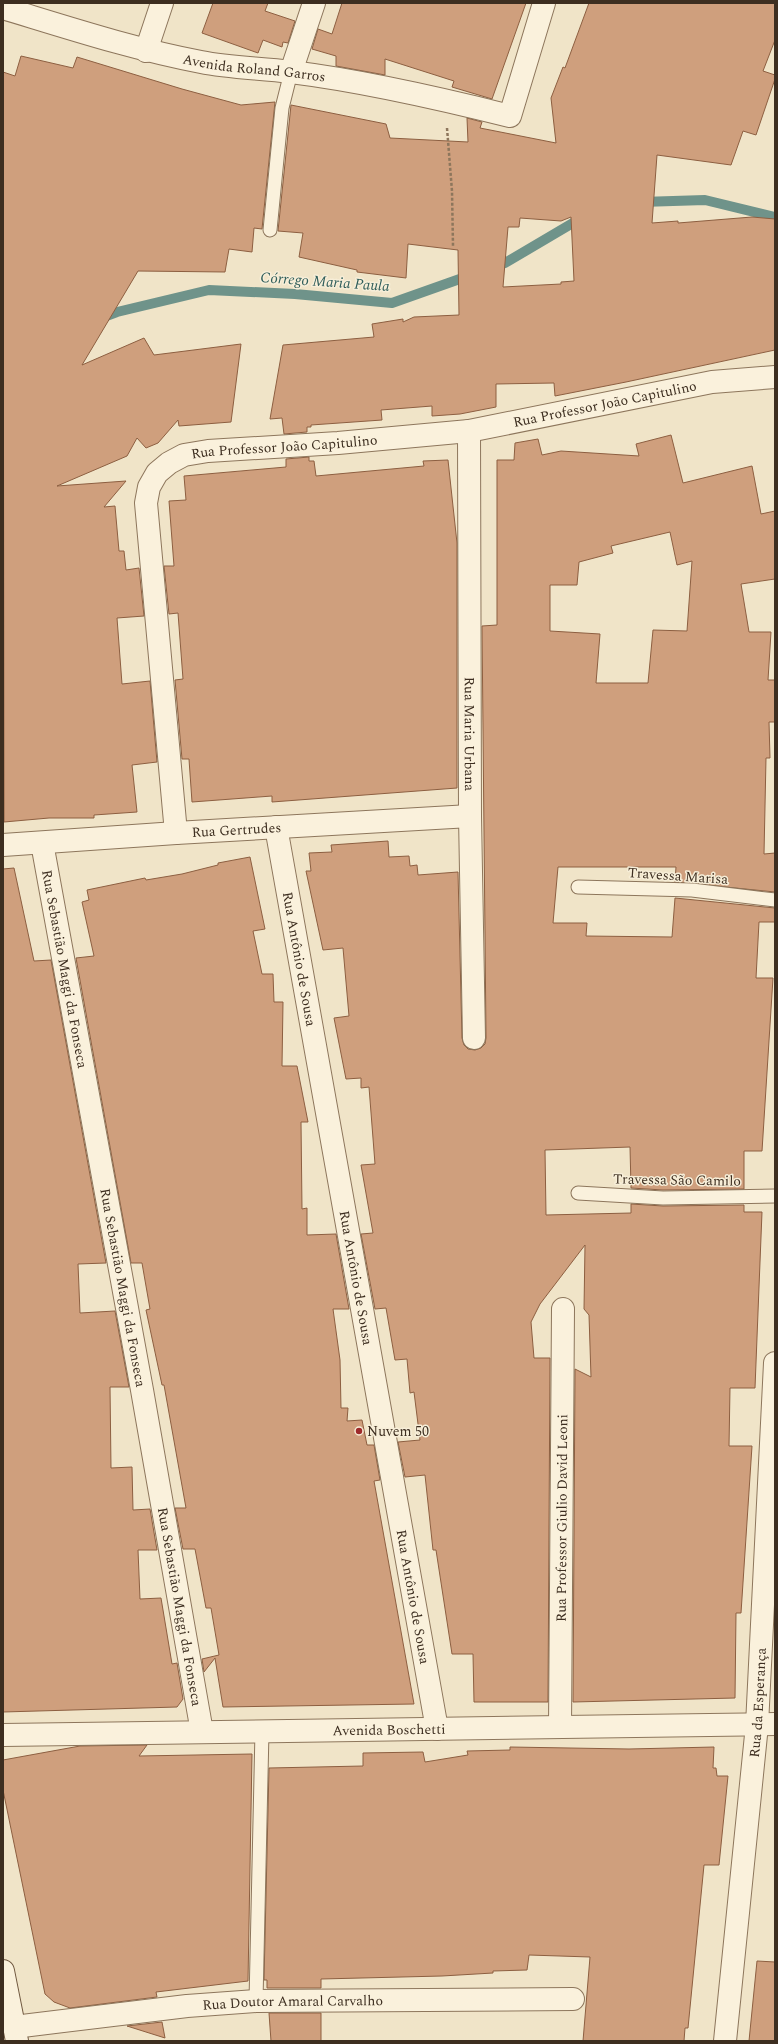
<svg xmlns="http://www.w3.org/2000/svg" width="778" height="2044" viewBox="0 0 778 2044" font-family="Spectral,serif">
<rect width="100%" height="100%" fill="#f0e4c8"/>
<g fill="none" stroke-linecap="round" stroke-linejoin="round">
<path stroke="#6f938a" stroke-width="10" d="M641 202 705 200 775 217
M492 267 505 263 583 217
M101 318 117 312 209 290 295 294 392 303 471 275"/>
</g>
<path fill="#cf9f7d" stroke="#8d5f41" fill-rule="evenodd" d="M213 3H268L265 11 295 21 288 43 283 42 282 47 263 40 258 53 202 33Z
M342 3H526L492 99 452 87 454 81 385 59V75L336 66V56L312 49 318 29 332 34Z
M589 3H775V40L763 71 775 75V79L756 135 743 131 731 165 657 155 652 223 678 221V223L752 217 775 219V350L626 382 555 396 554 383 496 384V407L460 414 432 416V406L381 410 382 420 311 425V427H307V432L284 434 282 418 270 419 283 345 374 337 372 324 403 319V322L414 317 459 315 458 250 408 244 406 278 357 272V270L299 257 303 233 278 231 291 105 386 124 390 138 468 142 467 118 482 122 480 128 556 143 551 98 563 67 565 68ZM571 217 574 281 561 282V284L503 287 508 227H519L520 218 561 221Z
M21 56 73 68 77 57 182 89 241 105 275 102 262 229 254 228 252 252 229 249 225 272 138 271 82 365 144 338 154 355 241 344 231 422 179 426 178 420 158 443 146 448 137 438 127 456 57 486 126 481 104 507 115 506 119 551H124L126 570 139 568 144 616 117 618 122 684 150 681 157 762 132 765 137 812 94 815V818H49L4 822 3 72 15 76Z
M671 435 683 483 752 466 761 514 775 511V579L741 584 749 632H771L768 680H775V722H769L770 758H766L764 854 775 853V892L675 882 676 867H558L553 923H587L586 936 672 937 675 898 775 908V922H759L756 978H773L762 1151H744V1189L663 1190 631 1188 630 1147 545 1150 546 1215 631 1213V1204L663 1206 744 1205V1212H762L755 1388H730L729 1446H752L741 1613H736L735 1698 573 1702 575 1369 591 1377 589 1315 584 1309 585 1245 540 1304 531 1322 534 1358H550L548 1702H474L473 1654H452L436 1550H433L425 1475 405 1477 398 1442 420 1440 414 1392 410 1393 407 1359 395 1360 386 1308 375 1309 361 1234 373 1233 361 1165 375 1164 369 1087 361 1088V1078L346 1079 334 1018 349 1016 343 948 323 950 306 871H311L309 853 332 852 331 845 388 841 389 857 409 856 410 866 417 865 418 875 458 872 462 1038 464 1045 468 1049 475 1050 481 1048 485 1044 486 1038 482 626 497 625V460H514L515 443 538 439 542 455 561 451 639 456 636 444ZM670 532 677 565 692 561 687 631 653 630 648 683H596L600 634 550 631V585H577L579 562 613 553 611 546Z
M309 457V461H314L316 476 424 466 423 461 448 460 457 543V788L272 802V796L192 802 189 759H182L175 680 183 679 178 613 169 614 164 566H174L169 501 186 500 184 476 286 467V459Z
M250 857 265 929 253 931 262 974H273L274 1002H283L282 1066H297L308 1122H301L302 1209 307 1208V1235L336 1234 349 1309H333L340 1360 341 1408H348L347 1421 362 1420 367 1445H374L380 1480 374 1481 414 1704 223 1707 215 1658 204 1672 202 1659 219 1655 211 1608H206L195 1549H183L175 1508H186L164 1385H162L146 1310 150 1309 142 1263H131L76 958 94 956 82 902 89 900 87 890 145 878 146 880 182 874 218 865V863Z
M14 868 34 961 51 960 106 1263 78 1264 80 1313 115 1311 129 1387H110L111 1468 132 1467 133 1510 150 1509 157 1550H138L140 1599 161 1598 172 1664 177 1663 183 1699 177 1707 3 1712V869Z
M147 1745 139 1756 252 1754 248 1981 156 1992 157 1997 70 2008 54 2002 45 1994 3 1790V1760L80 1746Z
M510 1747 629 1749 714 1747 713 1768H716L717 1776H728L719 1865H704L688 2028H685L684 2041H583L590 1957 529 1955 527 1970 493 1971V1973L442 1976 321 1979V1988H267V1980H264L269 1768 363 1766V1753L423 1752 425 1762 468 1755 467 1751 510 1750Z
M757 1961 775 1962V2041H749Z
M269 2013H321V2041H271Z
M162 2022 165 2038 127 2026Z"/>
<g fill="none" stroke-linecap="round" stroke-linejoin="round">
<defs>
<path id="service" d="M270 230 282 108 291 72
M578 887 692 890 775 900
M578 1193 663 1198 775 1196
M256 2001 262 1731"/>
<g id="minor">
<path id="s1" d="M3 8C69 28 133 49 201 62 230 68 261 68 291 72 364 81 438 98 510 116L544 3"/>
<path d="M146 51 162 3"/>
<path d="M291 72 314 3"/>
<path id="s2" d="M469 431 470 816 474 1038"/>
<path id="s3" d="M276 827 437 1729"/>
<path id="s4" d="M176 833 146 503 149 487 157 473 169 463 184 455 208 451 338 443 469 431 712 382 775 377"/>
<path id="s5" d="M42 843 142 1390 202 1732"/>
<path id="s6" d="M3 845 176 833 470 816"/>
<path id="s7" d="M560 1727 563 1309"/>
<path id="s8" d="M14 2027 187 2006 256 2001 573 1999"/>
</g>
<g id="tertiary">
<path id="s9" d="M3 1735 775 1724"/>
<path id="s10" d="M725 2041 757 1725 775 1363"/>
</g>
<path id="secondary" d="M3 1971 17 2041"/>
</defs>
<use href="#service" stroke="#8d765c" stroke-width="15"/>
<use href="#minor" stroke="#8d765c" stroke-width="24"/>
<use href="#tertiary" stroke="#8d765c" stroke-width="24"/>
<use href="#secondary" stroke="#6f573f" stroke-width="24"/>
<path stroke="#8d765c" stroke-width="2.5" stroke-dasharray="3 2" stroke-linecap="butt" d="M447 128 452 191 453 246"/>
<use href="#service" stroke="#faf1dc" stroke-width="13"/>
<use href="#minor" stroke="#faf1dc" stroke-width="22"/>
<use href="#tertiary" stroke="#faf1dc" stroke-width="22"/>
<use href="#secondary" stroke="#faf1dc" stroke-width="22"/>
</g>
<circle fill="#9e2a2b" stroke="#f7eed8" stroke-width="1.5" cx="359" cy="1431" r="4"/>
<g text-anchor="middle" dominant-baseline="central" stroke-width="3" stroke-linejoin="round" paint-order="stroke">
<g font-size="14" fill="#3d2e20" stroke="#f7eed8">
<text stroke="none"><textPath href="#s1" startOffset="259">Avenida Roland Garros</textPath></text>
<text stroke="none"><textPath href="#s4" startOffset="821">Rua Professor João Capitulino</textPath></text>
<text stroke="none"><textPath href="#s4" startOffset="497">Rua Professor João Capitulino</textPath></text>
<text stroke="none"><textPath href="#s2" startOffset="303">Rua Maria Urbana</textPath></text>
<text stroke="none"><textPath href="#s6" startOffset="234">Rua Gertrudes</textPath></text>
<text transform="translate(678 876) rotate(4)">Travessa Marisa</text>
<text stroke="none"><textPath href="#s3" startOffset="134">Rua Antônio de Sousa</textPath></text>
<text stroke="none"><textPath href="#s5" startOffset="128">Rua Sebastião Maggi da Fonseca</textPath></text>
<text transform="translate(677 1180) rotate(1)">Travessa São Camilo</text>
<text stroke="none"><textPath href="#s3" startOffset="458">Rua Antônio de Sousa</textPath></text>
<text stroke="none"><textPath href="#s5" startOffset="452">Rua Sebastião Maggi da Fonseca</textPath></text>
<text stroke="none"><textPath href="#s7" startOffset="209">Rua Professor Giulio David Leoni</textPath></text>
<text stroke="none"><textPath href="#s3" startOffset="782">Rua Antônio de Sousa</textPath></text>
<text stroke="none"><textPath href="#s5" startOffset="776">Rua Sebastião Maggi da Fonseca</textPath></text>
<text stroke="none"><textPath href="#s10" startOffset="340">Rua da Esperança</textPath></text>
<text stroke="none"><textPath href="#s9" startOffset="386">Avenida Boschetti</textPath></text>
<text stroke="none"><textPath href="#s8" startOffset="280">Rua Doutor Amaral Carvalho</textPath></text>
</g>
<g font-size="14" fill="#3d2e20" stroke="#f7eed8" text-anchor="start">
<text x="367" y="1431">Nuvem 50</text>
</g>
<g font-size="15" font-style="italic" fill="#2f5d5a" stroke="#f7eed8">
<text transform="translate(325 282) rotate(4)">Córrego Maria Paula</text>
</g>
</g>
<rect width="778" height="2044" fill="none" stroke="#3d2e20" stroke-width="8"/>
</svg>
